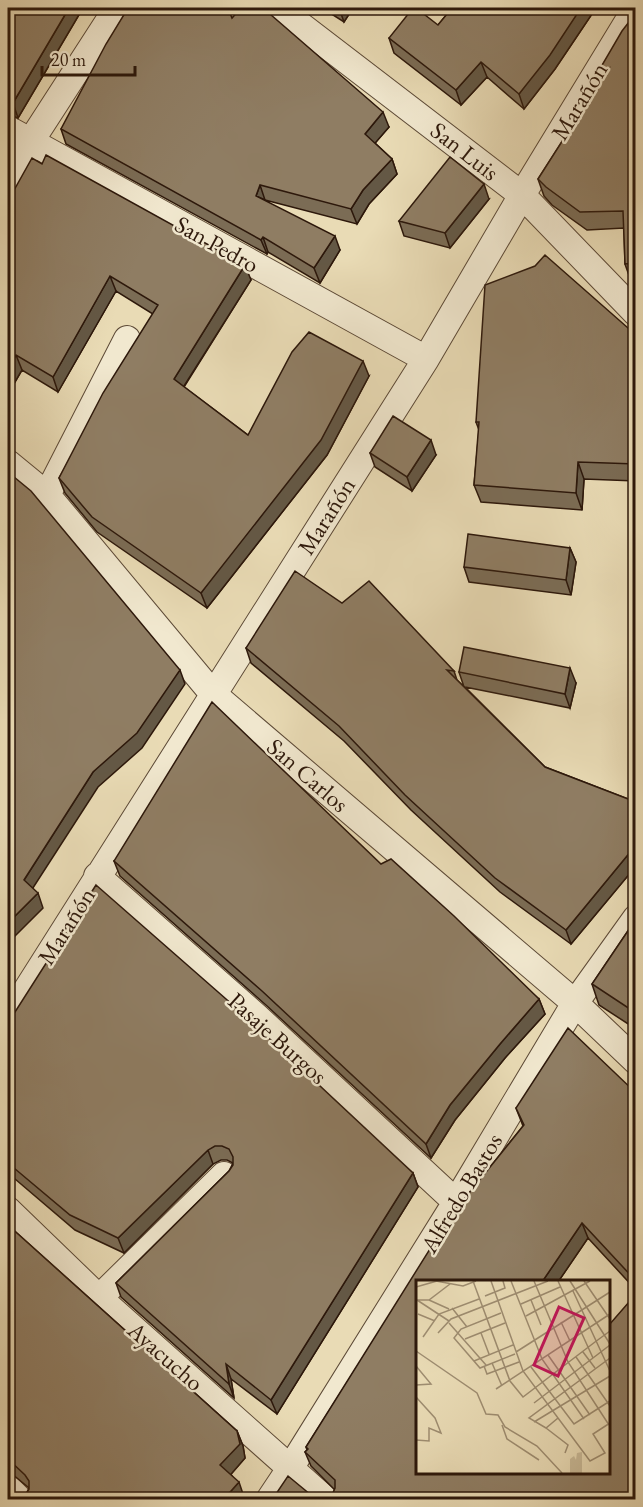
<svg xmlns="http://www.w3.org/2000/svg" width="643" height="1507" viewBox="0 0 643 1507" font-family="'EB Garamond',serif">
<rect width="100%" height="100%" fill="#e9dbb5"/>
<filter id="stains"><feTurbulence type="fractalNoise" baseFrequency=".00333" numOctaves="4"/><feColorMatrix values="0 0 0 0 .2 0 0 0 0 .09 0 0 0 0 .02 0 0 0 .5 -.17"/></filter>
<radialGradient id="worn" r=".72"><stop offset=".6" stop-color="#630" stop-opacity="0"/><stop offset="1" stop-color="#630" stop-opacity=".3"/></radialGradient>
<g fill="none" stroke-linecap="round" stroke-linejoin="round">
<defs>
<path id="street" d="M278 8 522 195 636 313
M8 129 426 359
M8 190 31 141 117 8
M8 463 47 495 213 694 575 1003 636 1061
M47 495 127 339
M97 876 257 1017 456 1202
M8 1019 426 359 522 195 636 8
M8 1210 99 1298 326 1500
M99 1298 224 1175
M8 1488 20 1500
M269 1500 291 1467 456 1202 575 1003 636 918"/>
</defs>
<use href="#street" stroke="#5c4936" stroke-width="28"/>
<use href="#street" stroke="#f1e8cf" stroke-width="26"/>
</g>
<path fill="#7b6c55" stroke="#2d180b" stroke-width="1.5" d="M8 8H83L18 118 8 114Z
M322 8H353L344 22Z
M452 8H596L555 69 524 109 487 77 461 105 394 53 389 38 438 25Z
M636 13V281H631L625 264 624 228 587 230 552 205 544 196 538 179 601 81 598 72Z
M232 18 389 127 375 143 392 159 397 174 369 204 357 224 265 200 340 250 320 283 268 252 267 254 66 144 61 129Z
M489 199 450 248 404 236 399 221Z
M8 201 251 280 184 387 248 435 369 376 327 455 207 608 97 532 65 493 59 478 153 314 116 291 58 392 22 370 8 394Z
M636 335V481L584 479 582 510 481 502 474 485 479 430 476 422Z
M370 453 436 455 412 491 375 467Z
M570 548 576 562 571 595 469 582 464 567Z
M342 603 454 671 457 680 464 687 459 672 576 683 570 708 465 687 545 767 636 802V866L571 944 500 892 411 810 344 741 251 663 246 648Z
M114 861 381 864 539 999 545 1014 505 1058 455 1120 431 1158 267 1006 120 876Z
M636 919V1029L599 1005 592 984Z
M8 1020 413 1173 418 1187 277 1414 231 1379 234 1398 121 1297 116 1283 229 1171 233 1163 227 1160H221L213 1164 124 1253 75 1230 8 1173Z
M636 1093V1290L588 1238 558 1282H418L636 1500 332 1495 335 1490 311 1466 305 1452 307 1450 306 1447 461 1203 523 1126 516 1108Z
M8 1225 237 1431 243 1446 245 1458 231 1474 244 1497 242 1500H19L25 1496 29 1488 12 1474H8Z"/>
<path fill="#645845" stroke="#2d180b" stroke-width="1.5" d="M69 8H83L18 118 13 103Z
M339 8H353L344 22Z
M581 8H596L555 69 524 109 519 94Z
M481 62 487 77 461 105 456 90Z
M383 112 389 127 370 149 365 134Z
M392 159 397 174 369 204 357 224 351 209 363 190Z
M484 184 489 199 450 248 445 233Z
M260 185 265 200 256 196Z
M335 236 340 250 320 283 314 268Z
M263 237 268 252 267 254 261 240Z
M245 265 251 280 179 394 174 379Z
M110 276 116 291 58 392 53 377Z
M16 355 22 370 8 394V369Z
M363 361 369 376 327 455 207 608 201 593Z
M431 440 436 455 412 491 407 477Z
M578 462 584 479 582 510 576 493Z
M570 548 576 562 571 595 566 580Z
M570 668 576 683 570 708 565 694Z
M180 670 185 684 142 748 98 787 29 894 24 880 93 772Z
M636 845V866L571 944 566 930Z
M38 893 43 908 8 943V923Z
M539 999 545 1014 505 1058 455 1120 431 1158 426 1144 450 1105 500 1044Z
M208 1150 213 1164 124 1253 118 1238Z
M413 1173 418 1187 277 1414 271 1400Z
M582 1223 588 1238 558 1282H542Z
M226 1364 231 1379 234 1398 229 1384Z
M237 1431 243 1446 245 1458 226 1480 220 1465Z
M239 1482 244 1497 242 1500H223Z"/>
<path fill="#8f7d63" stroke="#2d180b" stroke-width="1.5" d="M8 8H69L13 103 8 101Z
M128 8H228L232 18 241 8H263L383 112 365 134 392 159 363 190 351 209 260 185 256 196 335 236 314 268 263 237 261 240 61 129 106 44Z
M413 8H416L438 25 452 8H581L550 55 519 94 481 62 456 90 389 38Z
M636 13V263L625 264 623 211 580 212 546 187 538 179 609 68 598 72 622 31Z
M46 155 245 265 174 379 248 435 292 352 309 332 363 361 321 440 201 593 92 517 59 478 103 393 158 305 110 276 53 377 16 355 8 369V201L32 158 42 164Z
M450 157 484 184 445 233 399 221Z
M545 255 636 335V464L578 462 576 493 474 485 479 422H476L485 285 535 266Z
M393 416 431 440 407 477 370 453Z
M8 472 31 491 180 670 137 733 93 772 24 880 38 893 8 923Z
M468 534 570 548 566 580 464 567Z
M635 534 636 574H635Z
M295 571 342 603 369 581 454 671 447 670 545 767 636 802V845L566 930 495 878 405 795 339 726 246 648Z
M464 647 570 668 565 694 459 672Z
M212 702 381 864 391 859 454 916 539 999 500 1044 450 1105 426 1144 262 991 114 861Z
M96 885 242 1013 413 1173 271 1400 226 1364 229 1384 116 1283 229 1171 233 1165V1157L229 1149 222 1146H215L208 1150 118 1238 70 1215 8 1163V1020L15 1012Z
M636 919V1013L592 984Z
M568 1028 636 1093V1281L582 1223 542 1282H418V1473H609V1325L636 1294V1500H325L332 1495 335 1488V1480L305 1452 308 1449 306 1447 460 1201 461 1203 524 1125 516 1108Z
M8 1225 237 1431 240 1444 220 1465 239 1482 223 1500H19L25 1496 29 1489V1481L25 1475 8 1459Z
M288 1476 317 1500H269L276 1494Z"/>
<g text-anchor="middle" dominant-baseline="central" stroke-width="5" stroke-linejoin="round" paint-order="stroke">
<g font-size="24" fill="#2d180b" stroke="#f1e8cf">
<text transform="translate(579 101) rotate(-59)">Marañón</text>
<text transform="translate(465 151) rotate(38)">San Luis</text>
<text transform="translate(217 244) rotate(29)">San Pedro</text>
<text transform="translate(326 516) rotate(-58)">Marañón</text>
<text transform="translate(308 775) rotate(41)">San Carlos</text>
<text transform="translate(66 926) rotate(-58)">Marañón</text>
<text transform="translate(278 1038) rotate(42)">Pasaje Burgos</text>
<text transform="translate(461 1193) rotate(-59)">Alfredo Bastos</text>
<text transform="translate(166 1356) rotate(41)">Ayacucho</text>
</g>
</g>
<g transform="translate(416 1280)">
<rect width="194" height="194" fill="#e9dbb5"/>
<path d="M166 172V193H154V179L158 176 160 180 161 173Z" fill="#c9ba98"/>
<path fill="none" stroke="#9e8d71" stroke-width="1.5" d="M20 1 47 6 60 1M57 1 94 101 107 117 179 62M75 1 107 91 174 181 189 173 177 154 194 143M95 1 126 79 168 139M118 1 152 82 193 145M142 1 177 78M154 1 194 64M168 1 194 39M0 7 21 1M157 11 194 91M69 16 89 8 87 1M0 20H13L34 4M1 20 33 41M13 20 33 29M115 20 125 45M105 24 144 7M36 28 51 47M85 33 45 49 38 58 64 88 99 74M2 34 19 41M110 36 174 1M145 42 154 61M33 43 70 85M22 53 35 39 132 1M65 53 73 74M7 57 23 34 63 19M49 59 89 43M179 62 194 51M0 71 61 113 70 134 82 135 89 147 121 166 146 193M100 72 194 12M167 72 179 88M132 75 174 135M160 77 194 126M58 81 97 65M76 83 86 106M0 86 15 104 0 105M68 86 71 94 103 82M115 87 158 144 194 121M80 109 194 34M0 117 19 138 25 153 13 148V161L0 160M118 123 194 65M142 138 130 148 113 138 194 78M118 142 194 96M86 145 91 159 123 180M130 148 152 165 149 173"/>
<path fill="#c2185b" fill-opacity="0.15" stroke="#c2185b" stroke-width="3" d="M143 27 168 38 142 96 118 85Z"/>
<rect width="194" height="194" fill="none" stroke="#2d180b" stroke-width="3"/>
</g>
<rect width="643" height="1507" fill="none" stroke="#e9dbb5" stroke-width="30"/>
<rect x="9" y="9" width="625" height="1489" fill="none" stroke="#2d180b" stroke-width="3"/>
<rect x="15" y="15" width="613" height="1477" fill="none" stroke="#2d180b" stroke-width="1.5"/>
<path d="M42 66v9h93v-9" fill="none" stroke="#2d180b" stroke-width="3"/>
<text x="51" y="66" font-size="18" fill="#2d180b" stroke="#f1e8cf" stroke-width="4.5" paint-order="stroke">20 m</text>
<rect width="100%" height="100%" filter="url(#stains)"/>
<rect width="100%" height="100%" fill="url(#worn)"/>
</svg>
